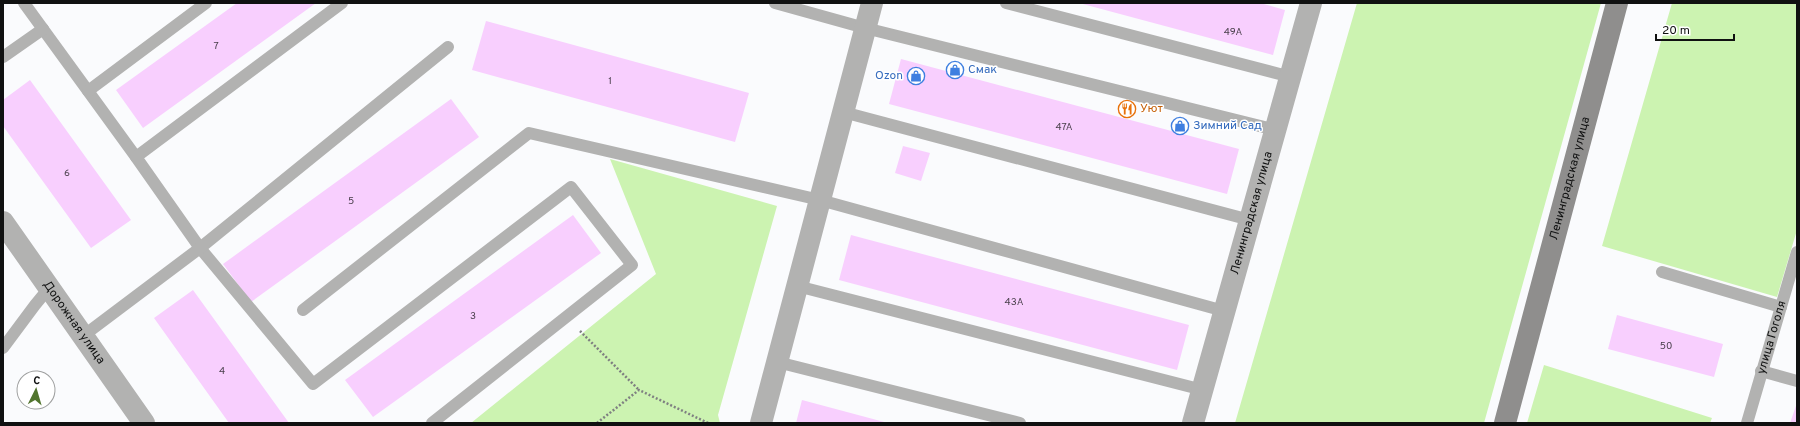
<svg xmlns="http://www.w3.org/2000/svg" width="1800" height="426" viewBox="0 0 1800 426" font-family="Overpass,sans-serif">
<rect width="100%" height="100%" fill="#fafbfd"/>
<path fill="#ccf3b1" d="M1357 3H1601L1484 423H1235Z
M1672 3H1797V230L1777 297 1602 246Z
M610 159 777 206 718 415 720 423H471L656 274Z
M1544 365 1712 418 1710 423H1527Z"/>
<path fill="#f8cffe" d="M237 3H316L143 128 116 90Z
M1079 3H1260L1285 10 1273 55Z
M486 21 749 93 735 142 472 70Z
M901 59 1239 149 1227 194 889 104Z
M30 80 131 220 91 248 3 126V100Z
M451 99 479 137 251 302 223 264Z
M903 146 930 153 921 181 895 173Z
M573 215 601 253 373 417 345 380Z
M851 235 1189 325 1177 370 839 280Z
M193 290 289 423H229L154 318Z
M1617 315 1723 344 1714 377 1608 349Z
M802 400 888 423H796Z
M1797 403V423H1790Z"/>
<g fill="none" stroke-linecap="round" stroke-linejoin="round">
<path stroke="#7f8081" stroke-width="2.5" stroke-dasharray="2 2" stroke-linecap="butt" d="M580 331 639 390
M597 423 639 390 708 423"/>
<g stroke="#b2b2b1" stroke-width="12">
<path d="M24 3 136 157"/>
<path d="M342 3 136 157 200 248 313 384 571 187 632 265 432 423"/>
<path d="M775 3 865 28 1276 130"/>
<path d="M1006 3 1291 77"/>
<path d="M3 57 43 29"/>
<path d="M88 91 206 3"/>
<path d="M843 112 1250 220"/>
<path d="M1662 272 1781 307"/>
<path d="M797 286 1203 390"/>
<path d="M303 310 529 133 820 200 1224 311"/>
<path d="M83 336 200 248 448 47"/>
<path d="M3 348 35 305 49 288"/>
<path d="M777 362 1020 423"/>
<path d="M1761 371 1797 381"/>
<path id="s1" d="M1747 423 1797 252"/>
</g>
<g stroke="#b2b2b1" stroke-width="22">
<path id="s2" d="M3 222 144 423"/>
<path d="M761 423 872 3"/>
<path id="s3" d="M1193 423 1311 3"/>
</g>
<path stroke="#8f8e8d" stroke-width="22" id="s4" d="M1505 423 1617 3"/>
</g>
<defs>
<symbol id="shop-ring" viewBox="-11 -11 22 22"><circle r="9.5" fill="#fff" stroke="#3f7fe0" stroke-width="1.5"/><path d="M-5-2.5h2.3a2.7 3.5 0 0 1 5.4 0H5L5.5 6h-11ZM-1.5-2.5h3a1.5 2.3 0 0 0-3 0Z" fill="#3f7fe0"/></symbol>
<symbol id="restaurant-ring" viewBox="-11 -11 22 22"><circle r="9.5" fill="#fff" stroke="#e8710a" stroke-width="1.5"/><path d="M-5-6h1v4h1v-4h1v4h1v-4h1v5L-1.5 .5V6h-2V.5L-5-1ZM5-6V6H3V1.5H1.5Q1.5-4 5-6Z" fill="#e8710a"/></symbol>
</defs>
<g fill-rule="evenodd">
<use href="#shop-ring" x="945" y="60" width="20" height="20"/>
<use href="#shop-ring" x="906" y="66" width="20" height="20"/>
<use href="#restaurant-ring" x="1117" y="99" width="20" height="20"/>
<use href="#shop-ring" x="1170" y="116" width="20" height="20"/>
</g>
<g text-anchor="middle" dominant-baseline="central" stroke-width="3" stroke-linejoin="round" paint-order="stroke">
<g font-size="10" fill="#4a404c">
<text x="1233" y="32">49А</text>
<text x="216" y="46">7</text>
<text x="610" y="81">1</text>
<text x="1064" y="127">47А</text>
<text x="67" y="173">6</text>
<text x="351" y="201">5</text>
<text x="1014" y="302">43А</text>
<text x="473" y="316">3</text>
<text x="1666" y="346">50</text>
<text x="222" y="371">4</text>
</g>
<g font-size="12" fill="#366cbe" stroke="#fff" text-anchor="start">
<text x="968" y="70">Смак</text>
<text x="903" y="76" text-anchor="end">Ozon</text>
<text x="1193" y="126">Зимний Сад</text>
</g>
<g font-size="12" fill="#c56008" stroke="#fff" text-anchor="start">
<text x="1140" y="109">Уют</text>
</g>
<g font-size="12" fill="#101111" stroke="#fff">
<text stroke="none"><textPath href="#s4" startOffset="253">Ленинградская улица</textPath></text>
<text stroke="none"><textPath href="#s3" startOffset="218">Ленинградская улица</textPath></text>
<text stroke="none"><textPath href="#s2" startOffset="123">Дорожная улица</textPath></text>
<text stroke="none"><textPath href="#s1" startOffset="89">улица Гоголя</textPath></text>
</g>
</g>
<rect width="1800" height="426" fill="none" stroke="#101111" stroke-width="8"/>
<g transform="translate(36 390) rotate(5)"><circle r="19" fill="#ffffff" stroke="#9fa0a0"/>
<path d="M0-3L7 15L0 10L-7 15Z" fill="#51742d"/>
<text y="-6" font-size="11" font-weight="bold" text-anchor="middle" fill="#101111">С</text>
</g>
<path d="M1656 34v6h78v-6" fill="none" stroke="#101111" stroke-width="2"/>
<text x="1662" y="34" font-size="12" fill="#101111" stroke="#ffffff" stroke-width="3" paint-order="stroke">20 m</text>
</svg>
